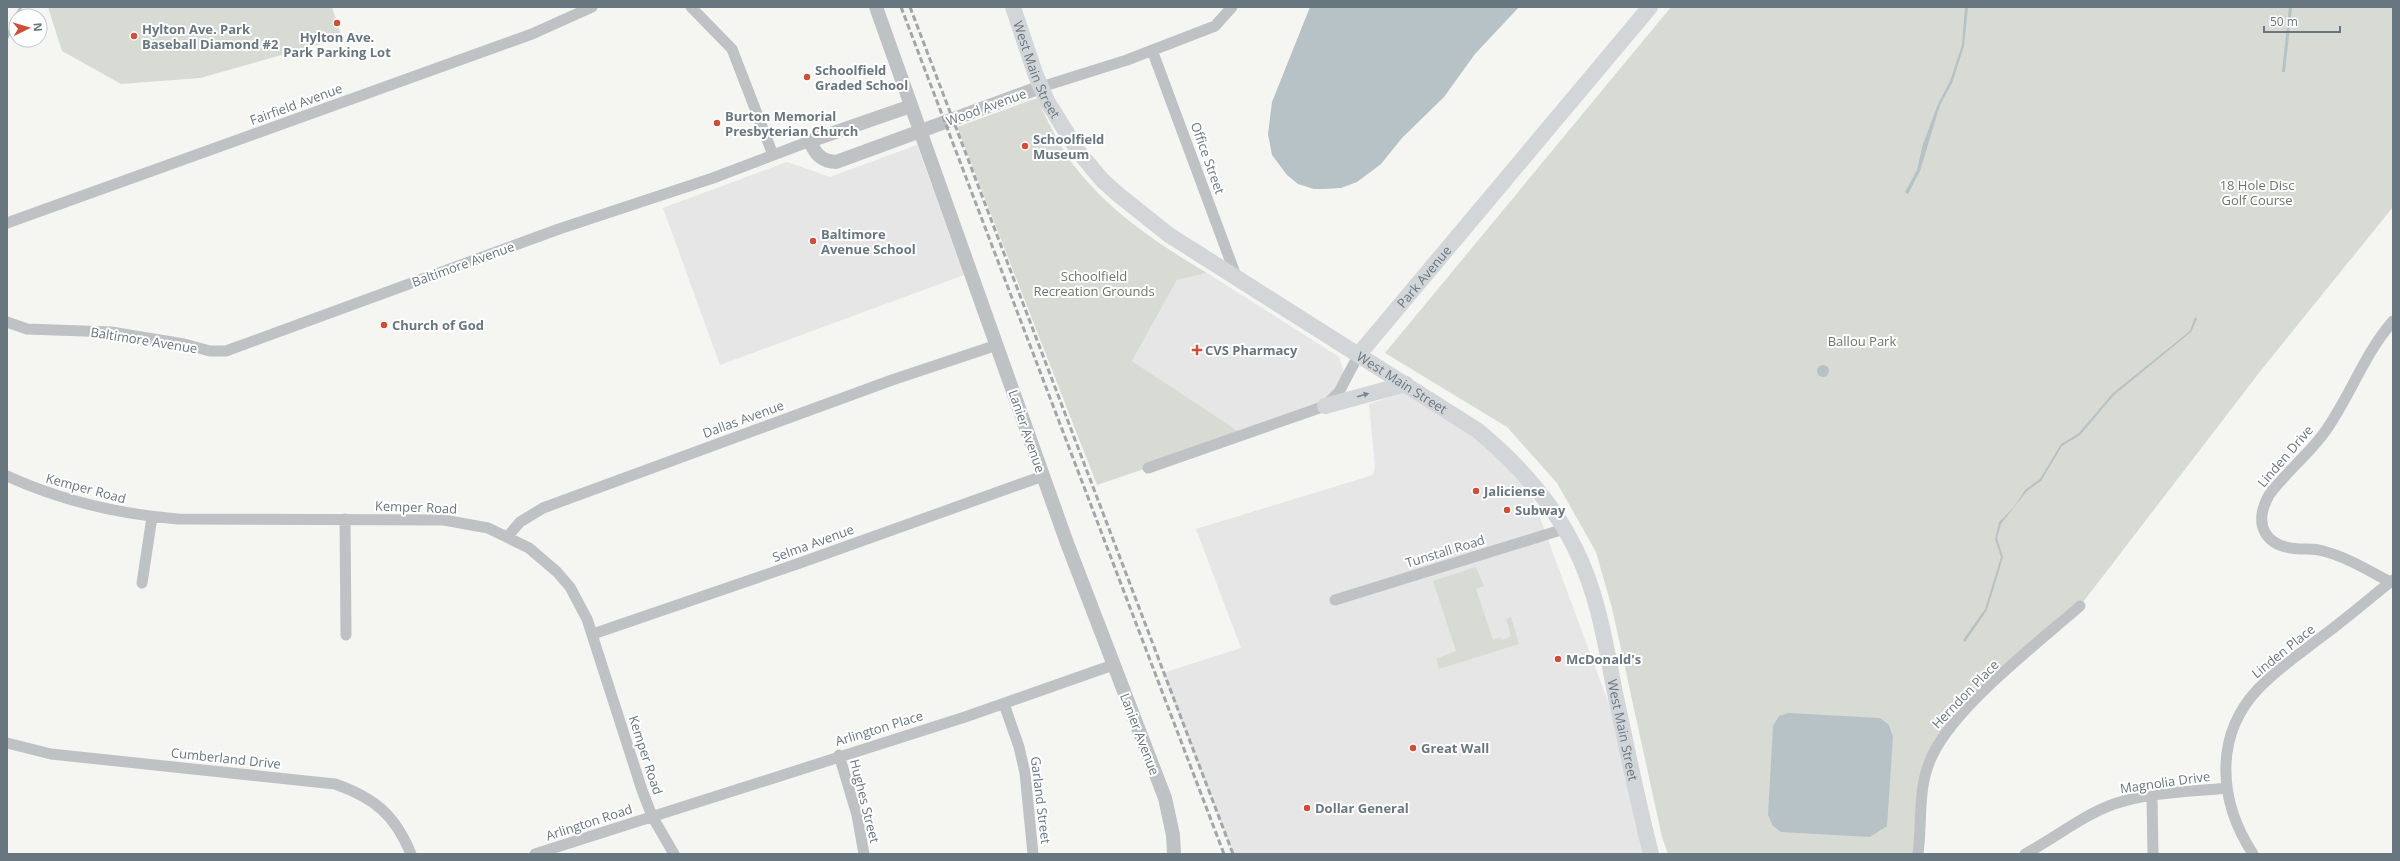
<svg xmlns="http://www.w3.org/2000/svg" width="2400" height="861" viewBox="0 0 2400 861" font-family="'Open Sans',sans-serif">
<rect width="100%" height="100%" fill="#f5f5f2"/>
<path fill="#e5e6e5" d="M917 145 964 275 720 365 663 208 787 162 830 177Z
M1207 273 1339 357 1346 379 1335 399 1244 435 1132 361 1177 280Z
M1414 389 1523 472 1627 753 1656 854H1233L1163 673 1241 648 1196 529 1373 475 1375 467 1369 404Z"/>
<path fill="#d7dbd3" d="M48 7H332L342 38 200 78 121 84 62 51Z
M1671 7H2393V207L2262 369 2080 606 1948 730 1927 767 1916 854H1668L1662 837 1612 608 1596 552 1557 483 1507 427 1385 353Z
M1037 98C1047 120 1058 143 1072 163 1107 210 1157 243 1207 273L1177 280 1132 361 1244 435 1097 485 957 127Z
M1476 567 1484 586 1476 589 1493 640 1501 637 1502 640 1511 636 1506 619 1511 617 1519 644 1439 669 1436 659 1456 651 1433 581Z"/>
<path fill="#b6c2c5" d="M1310 7H1519L1475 54 1444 97 1402 138 1381 164 1357 182 1341 188 1324 189H1314L1298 184 1287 175 1272 155 1268 134 1272 102Z
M1965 7H1968L1964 46 1952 83 1940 105 1920 171 1908 194 1905 192 1917 170 1923 144 1938 104 1950 81 1962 45Z
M2289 7H2292L2285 72H2282Z
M2195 317 2197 319 2191 332 2114 395 2080 435 2062 446 2041 481 2027 491 2001 524 1997 538 2003 557 1987 610 1965 642 1963 640 1985 609 2001 557 1995 539 1999 522 2014 507 2025 490 2040 479 2061 444 2079 433 2113 393 2190 331Z
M1817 371a6 6 0 1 1 12 0a6 6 0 1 1-12 0Z
M1788 713 1880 718 1889 725 1893 737 1887 826 1870 837 1781 832 1773 826 1768 815 1773 726 1779 716Z"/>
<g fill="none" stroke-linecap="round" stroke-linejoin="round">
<path stroke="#b6c2c5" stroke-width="3" d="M16 16 21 7
M7 38 16 16"/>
<path stroke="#bec2c5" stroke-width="11" d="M691 7 732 49 773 155
M1152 50 1236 276
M1041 87 1127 60 1215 26 1232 7
M7 223 532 34 592 7
M7 322 27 329 111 332 184 344 210 351H226L559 229 713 178 810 141
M1148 468 1325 406 1339 392 1359 354
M7 476C62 501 117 514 178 519L444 520 488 528 529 548 557 572 570 587 587 619 642 790 652 816 674 854
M345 519 346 635
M508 536 520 522 543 508 892 380 997 345
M2390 582C2369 571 2347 557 2323 551 2315 548 2308 549 2299 549 2264 547 2253 524 2269 495 2285 473 2308 455 2324 433 2350 397 2364 354 2393 321
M142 583 152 517
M1335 600 1564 529
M593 634 797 564 1043 476
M1004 704 1019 747 1025 773 1033 854
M7 743 51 754 335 784C375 798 395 815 411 854
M839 755 857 815 864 854
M2152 796 2153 854
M535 854 965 717 1113 665
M1918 854C1922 825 1918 794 1928 766 1945 713 2037 644 2080 606
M2025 854C2055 838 2083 815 2114 804 2149 792 2190 792 2227 788
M2253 854C2219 802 2213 737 2258 689 2278 668 2302 652 2324 635 2348 617 2370 598 2393 580"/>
<path stroke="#bec2c5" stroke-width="14" d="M876 7 1067 543 1165 798 1173 835 1174 854
M911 106 810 141C815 154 821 161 836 162L1041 87"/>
<g stroke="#d2d6d9" stroke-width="16">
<path id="s1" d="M1013 7 1035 73 1047 101 1078 151 1102 180 1120 196 1169 235 1477 430C1517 463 1552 501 1575 548 1597 592 1605 640 1614 688 1626 744 1637 799 1651 854"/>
<path id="s2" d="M1359 354 1650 7"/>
<path d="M1325 406 1406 384"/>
</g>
<path stroke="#a0a6aa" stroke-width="3" stroke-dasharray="6 3" stroke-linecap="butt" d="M901 7 1224 854
M910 7 1233 854"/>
</g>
<defs><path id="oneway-solid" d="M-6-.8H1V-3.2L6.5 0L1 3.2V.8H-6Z"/></defs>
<use fill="#77848c" href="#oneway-solid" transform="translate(1363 395) rotate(-16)"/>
<g fill="#cf4e37" stroke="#fff" stroke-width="1.5">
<circle cx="337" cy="23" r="4"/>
<circle cx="134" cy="36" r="4"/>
<circle cx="807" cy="77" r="4"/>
<circle cx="717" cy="123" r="4"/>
<circle cx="1025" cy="146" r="4"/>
<circle cx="813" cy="241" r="4"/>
<circle cx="384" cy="325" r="4"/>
<path d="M1195 344h4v4h4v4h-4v4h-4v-4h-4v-4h4z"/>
<circle cx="1476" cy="491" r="4"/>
<circle cx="1507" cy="510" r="4"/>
<circle cx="1558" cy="659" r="4"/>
<circle cx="1413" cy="748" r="4"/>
<circle cx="1307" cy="808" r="4"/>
</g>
<g text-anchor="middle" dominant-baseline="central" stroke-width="4" stroke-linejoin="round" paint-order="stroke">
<g font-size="13" font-weight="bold" fill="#67767f" stroke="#fff" text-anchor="start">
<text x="142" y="29">Hylton Ave. Park<tspan x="142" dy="15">Baseball Diamond #2</tspan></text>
<text x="337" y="37" text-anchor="middle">Hylton Ave.<tspan x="337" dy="15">Park Parking Lot</tspan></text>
<text x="815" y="70">Schoolfield<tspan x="815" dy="15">Graded School</tspan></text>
<text x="725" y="116">Burton Memorial<tspan x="725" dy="15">Presbyterian Church</tspan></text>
<text x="1033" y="139">Schoolfield<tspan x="1033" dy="15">Museum</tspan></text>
<text x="821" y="234">Baltimore<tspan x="821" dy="15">Avenue School</tspan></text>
<text x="392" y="325">Church of God</text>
<text x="1205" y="350">CVS Pharmacy</text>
<text x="1484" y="491">Jaliciense</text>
<text x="1515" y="510">Subway</text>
<text x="1566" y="659">McDonald's</text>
<text x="1421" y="748">Great Wall</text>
<text x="1315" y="808">Dollar General</text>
</g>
<g font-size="13" fill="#67767f" stroke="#fff">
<text stroke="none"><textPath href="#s1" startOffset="67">West Main Street</textPath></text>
<text transform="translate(296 104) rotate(-20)">Fairfield Avenue</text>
<text transform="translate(986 107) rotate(-20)">Wood Avenue</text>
<text transform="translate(1208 158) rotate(70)">Office Street</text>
<text transform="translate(463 264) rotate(-20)">Baltimore Avenue</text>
<text stroke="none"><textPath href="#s2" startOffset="101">Park Avenue</textPath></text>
<text transform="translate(144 340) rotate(9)">Baltimore Avenue</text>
<text stroke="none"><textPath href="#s1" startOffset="559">West Main Street</textPath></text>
<text transform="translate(743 419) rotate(-20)">Dallas Avenue</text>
<text transform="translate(1027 431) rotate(71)">Lanier Avenue</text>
<text transform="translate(2285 456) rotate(-49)">Linden Drive</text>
<text transform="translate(86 488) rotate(15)">Kemper Road</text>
<text transform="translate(416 507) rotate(2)">Kemper Road</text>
<text transform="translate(813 543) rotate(-20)">Selma Avenue</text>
<text transform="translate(1445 551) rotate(-17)">Tunstall Road</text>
<text transform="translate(2283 651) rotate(-39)">Linden Place</text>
<text transform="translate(1965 694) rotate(-46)">Herndon Place</text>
<text transform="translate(879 728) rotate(-17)">Arlington Place</text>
<text stroke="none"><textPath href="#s1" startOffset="991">West Main Street</textPath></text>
<text transform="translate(1140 734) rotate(69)">Lanier Avenue</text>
<text transform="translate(646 755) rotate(72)">Kemper Road</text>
<text transform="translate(226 758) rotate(6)">Cumberland Drive</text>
<text transform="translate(2165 782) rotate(-8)">Magnolia Drive</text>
<text transform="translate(1041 800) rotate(83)">Garland Street</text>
<text transform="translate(865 801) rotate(76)">Hughes Street</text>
<text transform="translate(589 822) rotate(-18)">Arlington Road</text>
</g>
<g font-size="13" fill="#6a7765" stroke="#fff">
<text x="2257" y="185">18 Hole Disc<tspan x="2257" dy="15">Golf Course</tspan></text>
<text x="1094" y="276">Schoolfield<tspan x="1094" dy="15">Recreation Grounds</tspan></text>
<text x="1862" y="341">Ballou Park</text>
</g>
</g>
<rect width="2400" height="861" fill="none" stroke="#67767f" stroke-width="16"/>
<g transform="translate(28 28) rotate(85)"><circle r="19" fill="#ffffff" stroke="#c2c8cc"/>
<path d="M0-3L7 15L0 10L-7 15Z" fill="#cf4e37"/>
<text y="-6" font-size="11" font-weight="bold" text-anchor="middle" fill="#67767f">N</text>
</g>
<path d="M2264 26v6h76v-6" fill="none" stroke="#67767f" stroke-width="2"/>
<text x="2270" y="26" font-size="12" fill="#67767f" stroke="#ffffff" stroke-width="3" paint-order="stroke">50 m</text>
</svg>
